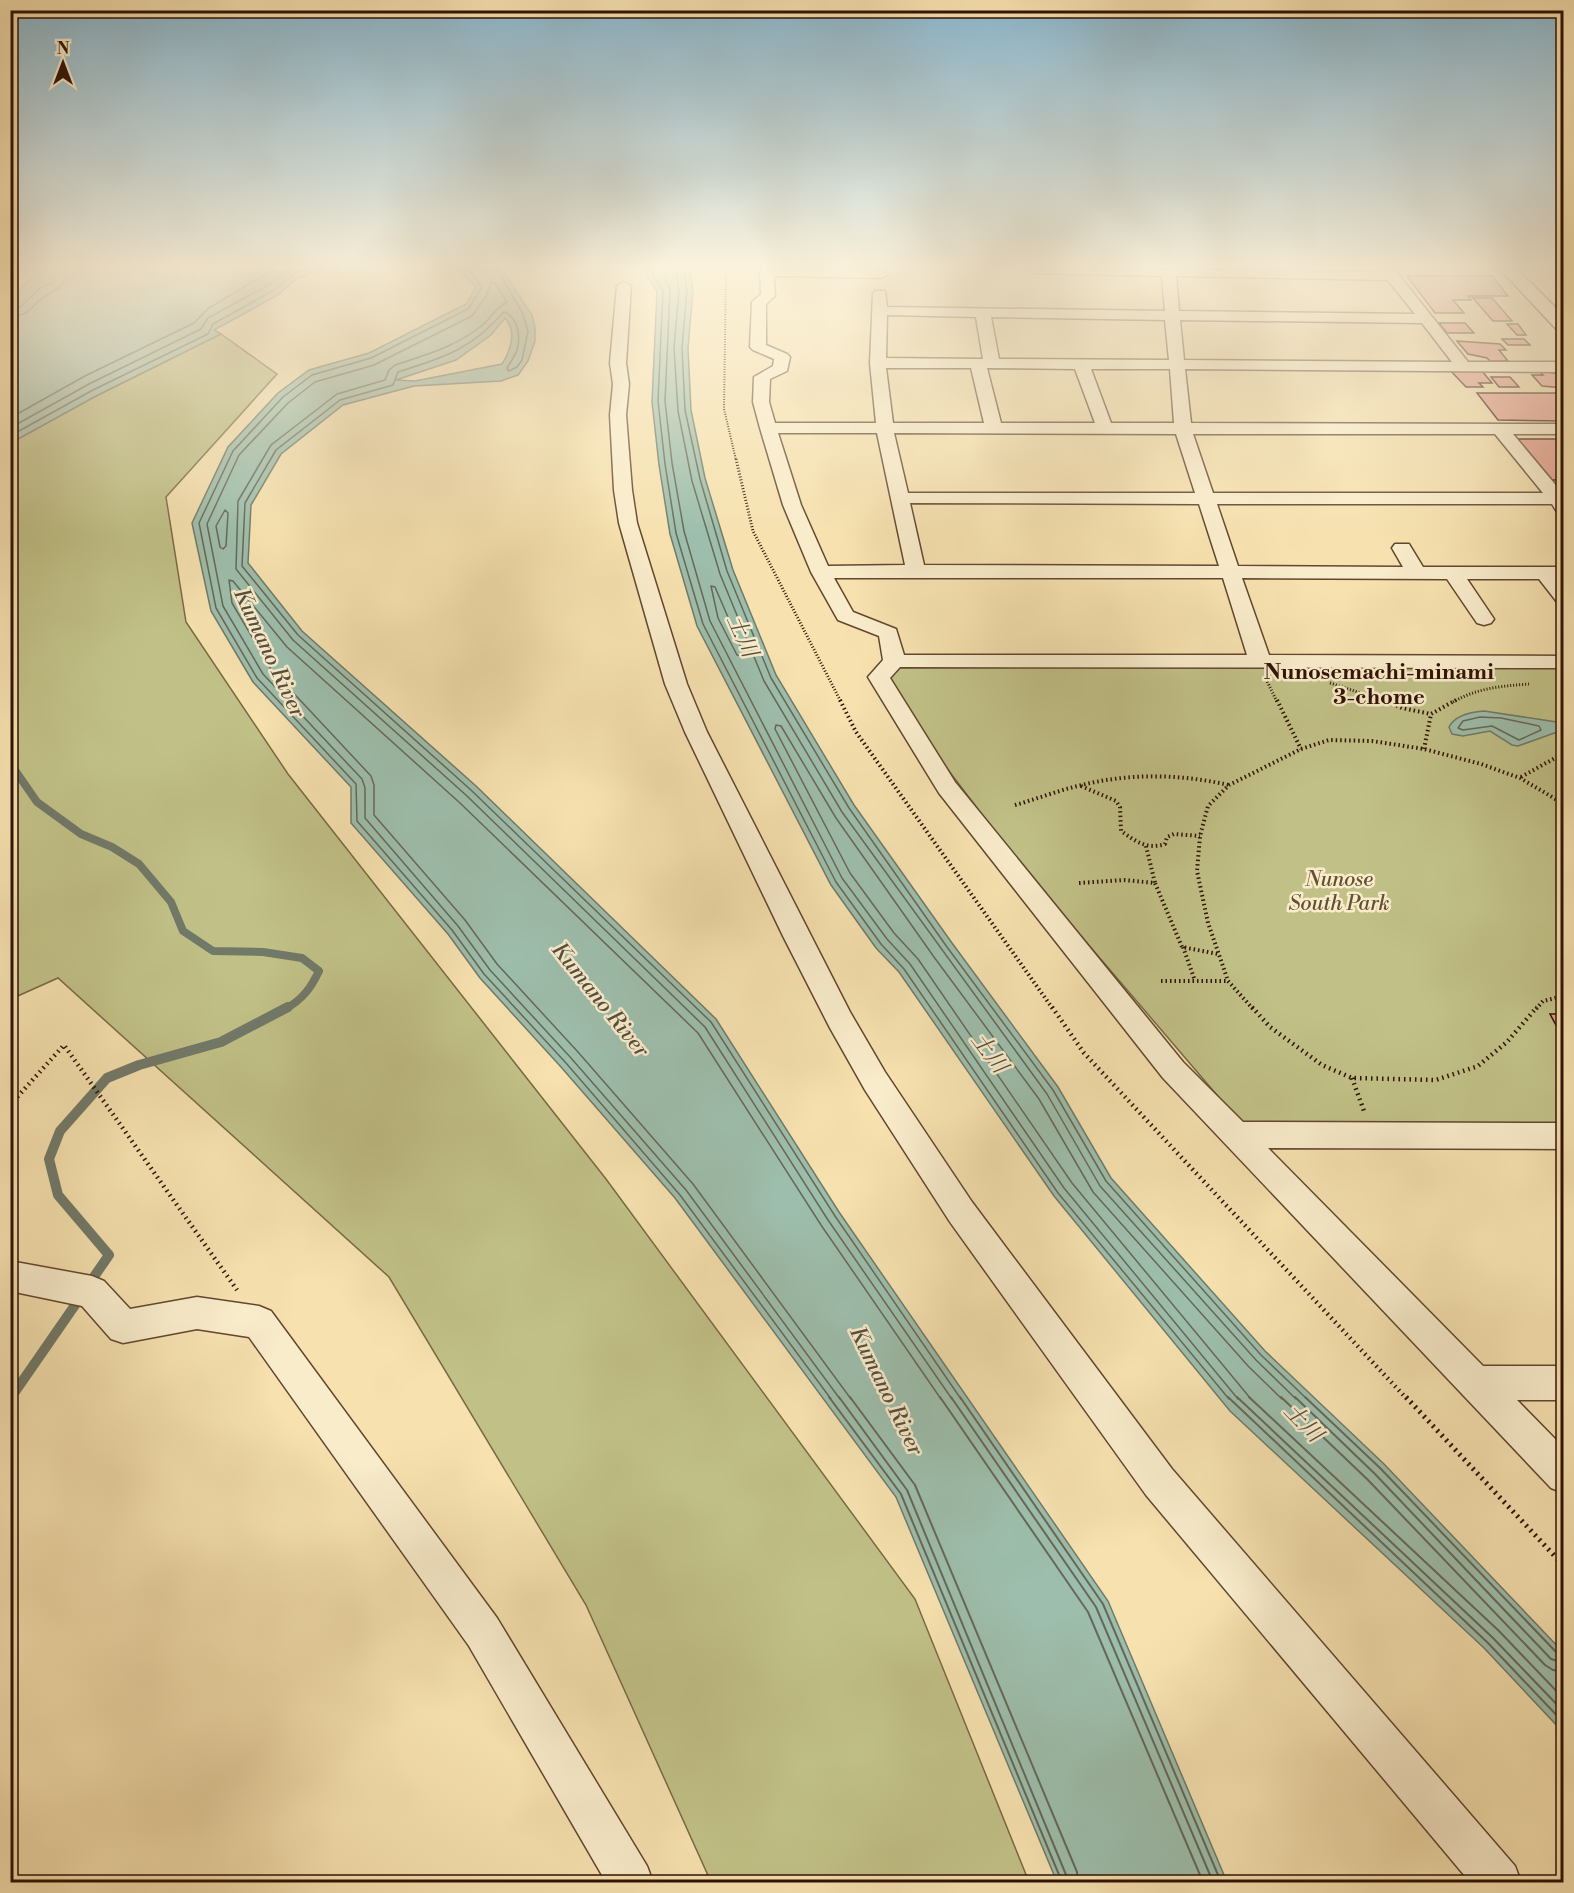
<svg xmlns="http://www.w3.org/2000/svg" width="1574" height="1893" viewBox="0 0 1574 1893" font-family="'Libre Bodoni','Noto Serif JP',serif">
<rect width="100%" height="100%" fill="#f6e1af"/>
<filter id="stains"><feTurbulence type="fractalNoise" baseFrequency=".00333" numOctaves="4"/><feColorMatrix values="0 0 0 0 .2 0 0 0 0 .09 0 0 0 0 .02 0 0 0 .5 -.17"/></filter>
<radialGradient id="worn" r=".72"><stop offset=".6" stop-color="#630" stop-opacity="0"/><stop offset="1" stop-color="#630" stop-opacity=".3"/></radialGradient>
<path fill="#c1c187" stroke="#786a46" stroke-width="1.5" d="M221 334 277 374 166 497 186 622 288 774 606 1179 915 1599 1029 1882H711L586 1605 389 1277 58 978 11 999 10 443 96 396Z
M904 665 1563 668V1124L1240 1122 1022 867 936 754 887 678 895 669Z"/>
<path fill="#9dbeac" stroke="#717969" stroke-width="1.5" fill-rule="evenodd" d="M52 269H324L298 278 278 295 214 330 221 334 96 396 11 443V298L33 276Z
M459 269 502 270 532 315 535 328V341L528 361 518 375 501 381 414 386 343 405 281 454 251 505 248 563 302 631 476 786 716 1019 839 1212 1108 1601 1227 1882H1057L896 1497 675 1198 561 1067 480 978 448 934 351 823V787L253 682 211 611 192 523 228 447 278 393 309 370 369 353 466 304 476 287ZM505 318C517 331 511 350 502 364L415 381 396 380 456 360 491 335Z
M648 269H689L693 290 688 348 691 410 705 478 733 570 776 675 854 805 952 943 1058 1087 1111 1178 1265 1351 1384 1464 1563 1652V1732L1484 1648 1230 1411 1054 1196 899 972 876 948 831 885 697 626 670 534 659 465 652 402 657 291 647 276Z
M1484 711 1563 723V730L1518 746 1512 745 1490 731 1463 736 1452 734 1449 727C1455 715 1471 712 1484 711Z"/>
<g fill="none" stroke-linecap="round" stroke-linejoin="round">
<path stroke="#666858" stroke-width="1.5" d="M468 269 482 287 468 309 371 358 312 375 283 397 233 451 199 523 216 608 257 678 356 784 357 821 452 930 484 974 566 1063 680 1195 831 1399
M497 269 522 312 528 331 522 360 517 367 509 371 507 368C510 363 515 356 517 350 521 337 518 317 504 312 470 350 445 357 398 372L393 385 340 400 276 450 245 503 242 566 298 635 472 791 711 1022 835 1216 961 1399
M654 269 653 276 663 291 658 401 665 464 676 533 703 624 836 882 881 944 904 969 1058 1193 1229 1399
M661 269 670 290 665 401 672 463 684 531 710 621 842 878 887 939 910 964 1064 1188 1238 1399
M676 269 679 291 674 348 678 411 692 481 720 574 764 681 842 812 1047 1094 1100 1186 1256 1360 1296 1399
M684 269 687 290 682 348 685 410 700 479 727 571 771 678 849 808 947 947 1053 1090 1106 1181 1261 1355 1307 1399
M10 309 20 307 40 288 54 282 59 269
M10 318 26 313 41 299 61 286 66 279 68 269
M10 418 85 376 194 323 209 308 274 269
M10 428 89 384 201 329 208 318 270 284 288 269
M10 436 93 390 208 334 213 324 274 290 295 273 307 269
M225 510 228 513 226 546 223 549 220 547 216 526Z
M711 586 715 587 743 652 741 656 737 655 718 618Z
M1480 717 1501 718 1539 726 1541 730 1519 740 1492 726 1463 730 1458 728 1463 721Z
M840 1399 686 1190 571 1058 490 970 458 926 365 818V788L362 779 263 674 223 606 207 524 239 455 288 403 315 382 374 365 472 316 487 295 491 282 495 283 507 302C493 310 491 319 480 327 455 347 425 355 395 365L389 370 385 380 337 394 271 445 238 501 236 569 293 640 467 796 705 1027 828 1220 952 1399
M851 1399 693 1184 578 1052 497 964 465 920 374 815V785L371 776 271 669 232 603 229 580 233 581 287 647 460 803 698 1033 821 1225 941 1399
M1251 1399 1072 1183 918 959 894 933 850 873 775 729 776 725 781 726 836 818 934 957 1039 1099 1093 1192 1249 1367 1282 1399"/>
<path stroke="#666858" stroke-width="2" d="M829 1397 901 1494 1062 1882
M839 1397 907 1490 1069 1882
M850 1397 915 1485 1077 1872 1078 1882
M940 1397 1088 1612 1203 1882
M951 1397 1096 1607 1213 1882
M960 1397 1103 1604 1221 1882
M1228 1397 1488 1643 1564 1723
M1237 1397 1493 1638 1564 1712
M1249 1397 1499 1631 1564 1699
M1281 1397 1368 1480 1545 1665 1553 1670 1564 1672
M1295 1397 1375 1474 1551 1659 1564 1663
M1305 1397 1380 1468 1557 1653 1564 1655"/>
<path stroke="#717969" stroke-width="8" d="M10 763 37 802 81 834 112 847 139 864 171 902 183 931 213 951 263 952 302 958 319 971C311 988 302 1000 285 1009"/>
<path stroke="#717969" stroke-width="10" d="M89 1284 109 1255 58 1195 49 1159 60 1131 107 1078 139 1065 221 1042 288 1007
M10 1399 82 1295"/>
</g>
<path fill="#e99e8e" stroke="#301204" stroke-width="1.5" d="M1407 276H1492L1508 296H1468L1471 300H1453L1464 313H1435Z
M1473 298H1492L1512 321H1493Z
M1439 323H1465L1474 333H1447Z
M1507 324H1518L1526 335H1517Z
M1502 339H1524L1530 345H1508Z
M1457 341 1500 344 1506 350H1499L1508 361H1490L1487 358 1468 354Z
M1449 369 1482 371 1492 383H1479L1483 387H1466Z
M1538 370 1564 375V388L1542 386 1532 375H1543Z
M1491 377H1510L1519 387H1499Z
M1477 393H1564V421L1498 420Z
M1517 439H1558L1564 446V480H1549Z
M1550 1014H1564V1040Z"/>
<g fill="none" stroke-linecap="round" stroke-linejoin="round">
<defs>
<path id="street" d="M762 269 881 270 888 274 881 278 774 276 775 296 766 304V345L787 354 790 357 787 371 770 379 769 402 775 423H876L870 363 873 294 875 291H885L887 307 1165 311 1162 276 1033 273 1026 269 1382 272 1380 269H1394L1468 362H1564V372L1185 369 1191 423 1564 424V434H1513L1564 495V513L1557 512 1552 504H1217L1238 566 1403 567 1392 548 1395 544H1409L1423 567H1564V579H1560L1564 584V604L1557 602 1539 579H1467L1494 619 1491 623 1484 625 1477 623 1447 579 1242 578 1269 655 1564 656V668L900 667 890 678 955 782 1183 1062 1243 1122 1564 1123V1149L1268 1148 1483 1366H1564V1400H1517L1564 1448V1493L1551 1488 1163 1078 939 793 868 677 883 660 879 636 838 620 811 572 783 505 760 428 753 402 754 377 773 366 774 359 753 350 750 347 752 302 761 294 760 272ZM1176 276 1388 280 1415 314 1179 311ZM887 315 976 317 983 359 886 358ZM991 317 1165 320 1169 360 999 359ZM1180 320 1422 323 1452 362 1184 360ZM886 368H971L984 423H893ZM987 368 1075 369 1095 423H1001ZM1091 369H1170L1174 423H1111ZM778 433H877L905 565 828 566 801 505ZM894 433 1176 434 1195 493H908ZM1193 434H1495L1543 493H1213ZM910 503 1199 504 1219 566 924 565ZM834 578H1223L1247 655H904L896 629 853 612Z
M624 282 631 286 626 363 629 384 626 415 632 490 637 523 687 684 707 732 850 1012 885 1072 972 1202 1172 1469 1515 1866 1521 1882H1470L1146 1495 950 1222 865 1090 830 1028 783 936 685 732 665 684 619 523 614 490 610 415 613 384 610 363 617 286Z
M10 1261 92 1276 104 1281 130 1309 197 1297 259 1306 271 1311 497 1618 647 1866 653 1882H606L469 1646 249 1337 197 1329 123 1343 111 1339 82 1306 10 1291Z"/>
<path id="secondary" d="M1500 269H1517L1564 316V332L1558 331Z"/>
</defs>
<use href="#street" stroke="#62462f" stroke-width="3"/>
<use href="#secondary" stroke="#301204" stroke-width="3"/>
<path stroke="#301204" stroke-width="2" stroke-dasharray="1 1.5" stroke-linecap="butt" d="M726 269 724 409 736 460"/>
<path stroke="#301204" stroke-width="3" stroke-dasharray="1 2" stroke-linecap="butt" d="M736 459 753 531 841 702
M1266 679 1277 702
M1330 683 1388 702
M1453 702C1477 688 1502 686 1529 684"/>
<path stroke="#301204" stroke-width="4" stroke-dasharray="1.5 3" stroke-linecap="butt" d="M840 700 856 732 1053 1009
M1277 700 1301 749
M1384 700 1402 708 1431 714
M1424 749 1431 714 1456 700
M1521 777 1564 753
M1081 786 1116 801 1120 807 1121 831C1135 841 1147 850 1165 844L1167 837 1174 834 1200 836
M1015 805C1037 799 1059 790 1082 785 1130 773 1180 774 1229 785
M1146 846 1155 883
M1079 883 1124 880 1155 883 1182 947 1218 954
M1183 947 1195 981
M1161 981H1228
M1253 1009 1228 981 1208 923 1197 871 1200 836 1208 806 1229 785 1301 749 1329 740 1372 741 1424 749 1481 764 1520 778 1564 804
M1536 1009 1543 1001 1564 996"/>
<path stroke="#301204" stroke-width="4.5" stroke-dasharray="1.5 4" stroke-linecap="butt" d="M1052 1007 1084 1053 1407 1399
M1252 1007 1270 1027 1322 1065 1352 1078 1436 1080 1478 1066 1507 1042 1537 1007
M1352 1078 1364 1111
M10 1105 64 1045 237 1290"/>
<path stroke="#301204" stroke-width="5" stroke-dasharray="2 4.5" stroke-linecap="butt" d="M1406 1397 1564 1566"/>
<use href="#street" fill="#f9eccb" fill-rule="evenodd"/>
<use href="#secondary" fill="#f9eccb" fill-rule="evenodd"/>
</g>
<linearGradient id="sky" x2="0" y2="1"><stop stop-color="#8ab8d0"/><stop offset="0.5" stop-color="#fbf2db"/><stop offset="1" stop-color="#fbf2db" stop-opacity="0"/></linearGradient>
<rect width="1574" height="534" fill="url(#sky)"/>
<g text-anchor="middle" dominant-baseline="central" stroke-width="5" stroke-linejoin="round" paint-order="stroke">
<g font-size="21" font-style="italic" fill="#634f32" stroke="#f9eccb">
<text x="1339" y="880">Nunose<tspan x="1339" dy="24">South Park</tspan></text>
</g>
<g font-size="22" font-style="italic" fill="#564e3f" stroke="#f9eccb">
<text transform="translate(742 636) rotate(66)">土川</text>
<text transform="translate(269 653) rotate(65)">Kumano River</text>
<text transform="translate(600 1000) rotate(51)">Kumano River</text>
<text transform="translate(989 1053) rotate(53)">土川</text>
<text transform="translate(886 1391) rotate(64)">Kumano River</text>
<text transform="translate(1303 1423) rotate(46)">土川</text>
</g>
<g font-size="22" font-weight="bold" fill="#301204" stroke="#f9eccb">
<text x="1379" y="672">Nunosemachi-minami<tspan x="1379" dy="25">3-chome</tspan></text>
</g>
</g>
<rect width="1574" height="1893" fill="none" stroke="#f6e1af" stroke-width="36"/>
<rect x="12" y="12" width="1550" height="1869" fill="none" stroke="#301204" stroke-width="3"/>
<rect x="18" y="18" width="1538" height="1857" fill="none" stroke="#301204" stroke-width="1.5"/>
<g transform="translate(63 63)" stroke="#f9eccb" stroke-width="4.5" paint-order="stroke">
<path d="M0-4.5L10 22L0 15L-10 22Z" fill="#301204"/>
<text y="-9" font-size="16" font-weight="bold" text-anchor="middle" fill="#301204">N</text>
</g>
<rect width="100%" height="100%" filter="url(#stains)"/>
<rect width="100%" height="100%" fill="url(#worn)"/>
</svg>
